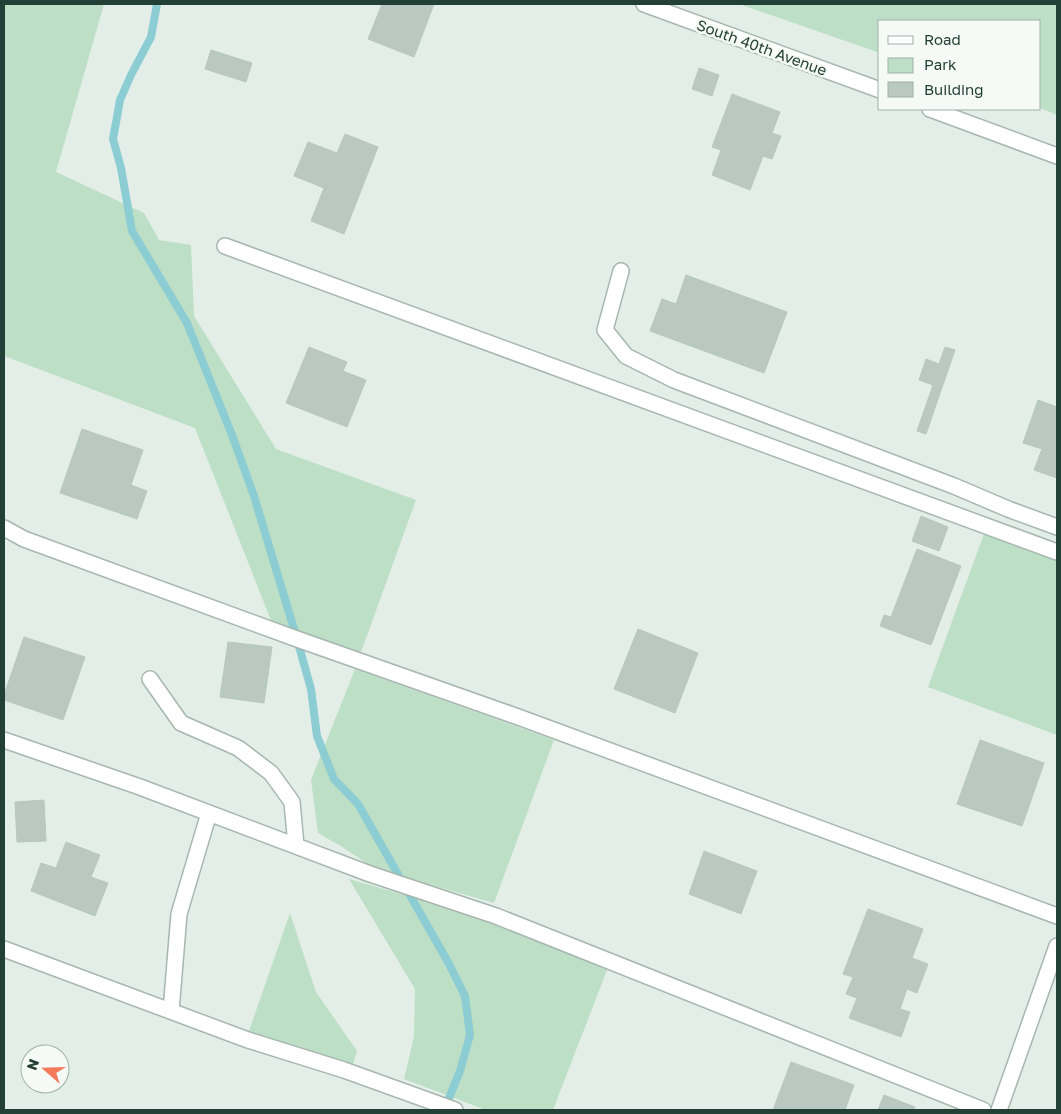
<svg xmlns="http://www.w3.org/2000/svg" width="1061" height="1114" viewBox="0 0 1061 1114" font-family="'Golos Text',sans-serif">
<rect width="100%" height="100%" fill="#e4eee9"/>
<path fill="#bddfc5" d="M4 4H104L56 172 144 213 159 240 191 245 194 316 276 449 416 500 360 655 272 623 195 428 4 356Z
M739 4H1057V115L1040 108V21H880V53Z
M985 531 1057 561V735L928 687Z
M355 669 554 740 494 903 375 869 344 848 318 833 311 780Z
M349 879 489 919 607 970 553 1110H486L404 1079 414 1037 415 989Z
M290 913 316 992 357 1051 353 1065 249 1031Z"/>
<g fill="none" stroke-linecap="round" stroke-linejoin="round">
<path stroke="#8cccd3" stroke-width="8" d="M157 4 151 37 131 75 120 100 113 139 121 168 132 231 187 323 232 435 254 496 297 639 311 689 317 736 334 779 358 804 448 962 465 996 470 1035 460 1071 445 1108"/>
</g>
<path fill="#b9c9c2" stroke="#b6c8c0" d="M382 4H434L414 57 368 39Z
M211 50 252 63 246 82 205 69Z
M699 68 719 75 712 96 692 89Z
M732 94 780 112 772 133 781 136 772 159 763 156 750 190 712 175 721 150 712 147Z
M345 134 378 147 344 234 311 221 324 188 294 176 308 142 337 153Z
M686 275 787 312 764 373 650 331 662 299 676 304Z
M309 347 347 362 343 371 366 380 347 427 286 403Z
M945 347 955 350 926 434 917 431 933 385 919 380 926 359 939 364Z
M1038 400 1057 407V405V478L1034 470 1042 449 1023 443Z
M82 429 143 450 131 485 147 491 137 519 60 493Z
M921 516 948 527 939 551 912 541Z
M917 549 961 566 931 645 880 626 884 615 891 617Z
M638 629 698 653 675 713 614 689Z
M24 637 85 657 63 720 4 700V695Z
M228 642 272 647 264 703 220 697Z
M980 740 1044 763 1022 826 957 804Z
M44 800 46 841 17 842 15 802Z
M66 842 100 855 91 877 108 883 95 916 31 891 41 863 56 868Z
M704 851 757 871 741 914 689 894Z
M868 909 923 929 912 958 928 964 917 993 907 989 900 1009 910 1012 901 1037 849 1018 857 998 846 994 853 977 843 974Z
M791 1062 854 1085 845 1110H773Z
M884 1095 915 1107 914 1110H878Z"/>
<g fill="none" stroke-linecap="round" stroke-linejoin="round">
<defs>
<path id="minor" d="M644 4 880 90
M930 109 1057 156
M225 246 1057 552
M621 271 605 330 626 356 674 380 954 486 1008 509 1057 527
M4 528 24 539 297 639 521 718 1057 916
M150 679 181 723 238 748 271 773 292 802 296 846
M4 740 140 787 370 874 496 916 983 1110
M4 949 248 1040 344 1070 455 1110
M171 1011 179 914 209 813
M999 1110 1057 946"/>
</defs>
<use href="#minor" stroke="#a6b6b0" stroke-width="18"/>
<use href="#minor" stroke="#fff" stroke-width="15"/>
</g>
<g text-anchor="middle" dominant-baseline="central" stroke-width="5" stroke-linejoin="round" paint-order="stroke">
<g font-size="15" fill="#234037" stroke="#f5faf7">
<text transform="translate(762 47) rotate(20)">South 40th Avenue</text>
</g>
</g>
<rect width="1061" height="1114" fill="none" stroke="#234037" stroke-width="10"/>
<rect x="878" y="20" width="162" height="90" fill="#f5faf7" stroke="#a1b0aa"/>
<rect x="888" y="36" width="25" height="8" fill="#ffffff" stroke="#a1b0aa"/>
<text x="924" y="45" font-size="15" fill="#234037">Road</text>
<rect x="888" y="58" width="25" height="15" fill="#bddfc5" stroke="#a1b0aa"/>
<text x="924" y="70" font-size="15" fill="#234037">Park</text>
<rect x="888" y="82" width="25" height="15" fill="#b9c9c2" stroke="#a1b0aa"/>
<text x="924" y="95" font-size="15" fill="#234037">Building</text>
<g transform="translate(45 1069) rotate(290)"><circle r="24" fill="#f5faf7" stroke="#a1b0aa"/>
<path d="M0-4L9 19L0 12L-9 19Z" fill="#f47a5d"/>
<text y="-8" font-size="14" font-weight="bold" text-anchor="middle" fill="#234037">N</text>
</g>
</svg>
